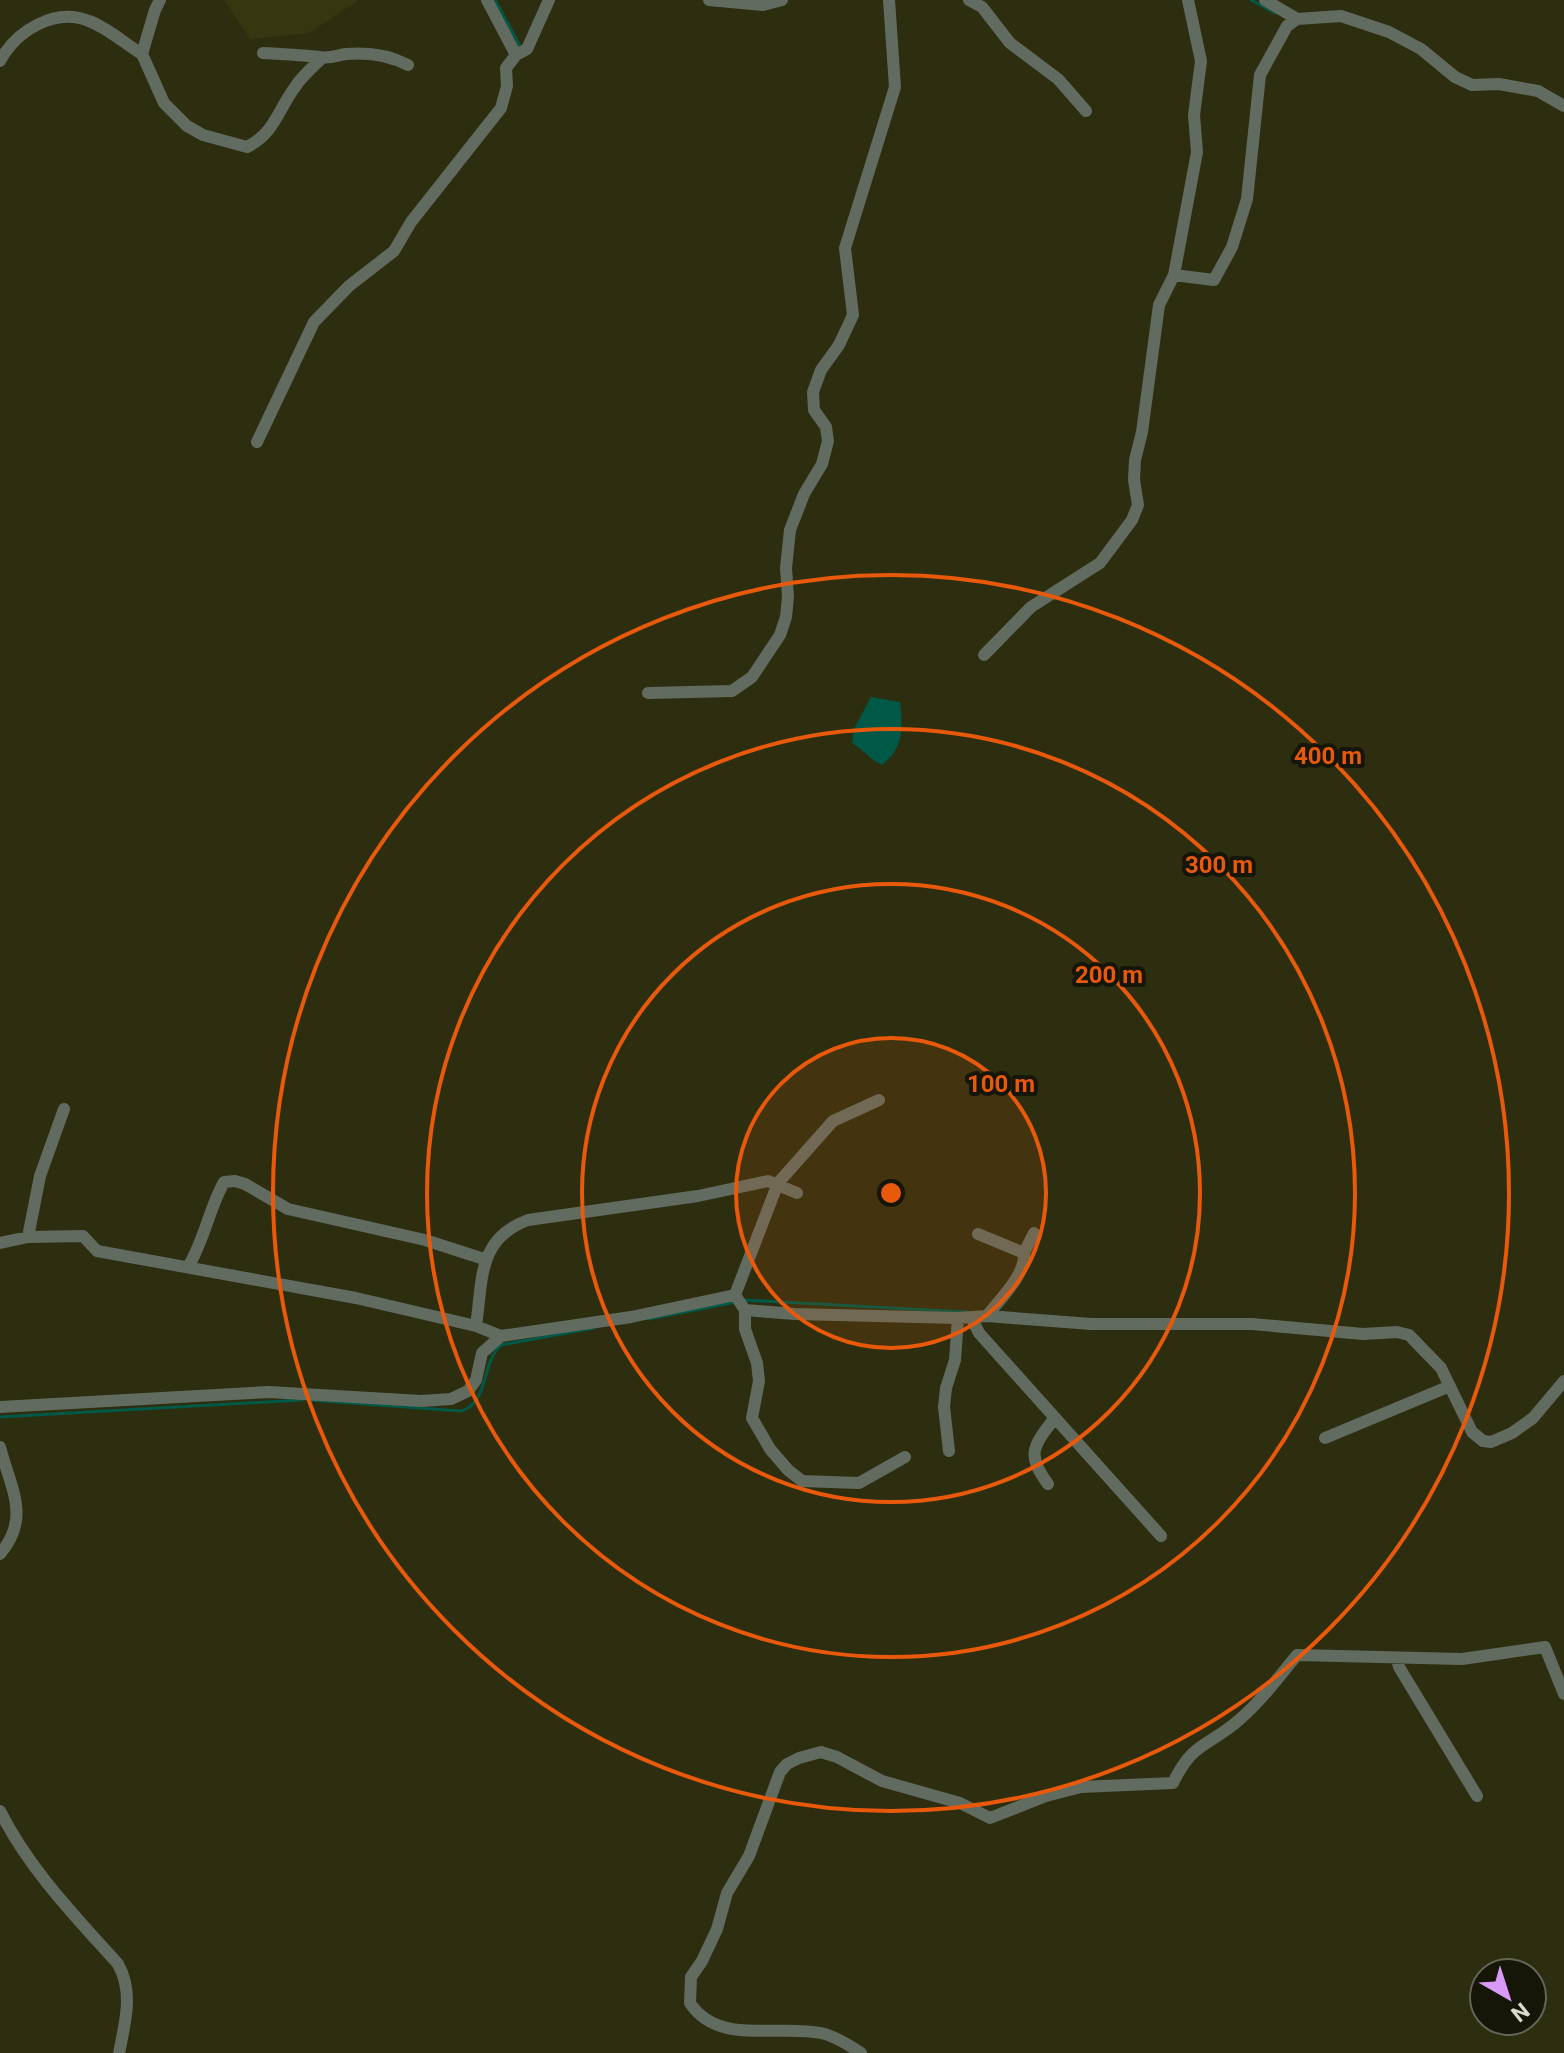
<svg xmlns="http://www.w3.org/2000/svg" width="1564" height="2053" viewBox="0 0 1564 2053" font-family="Roboto,sans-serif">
<rect width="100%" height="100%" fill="#2d2e10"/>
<path fill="#363710" d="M224 0H359L309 33 250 39Z"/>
<path fill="#005846" d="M871 697 900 702C903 728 904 748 882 765 868 758 865 751 852 743L854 729Z"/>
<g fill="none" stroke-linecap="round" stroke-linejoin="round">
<path stroke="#005846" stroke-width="3" d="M495 0 520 46
M1251 0 1275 13
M743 1300 967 1312
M649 1319 736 1302
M309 1400 461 1411C489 1403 481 1363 501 1345L594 1328
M0 1417 302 1400"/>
<path stroke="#626b60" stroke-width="12" d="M160 0 155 10 142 54 164 103 187 126 203 135 247 147C274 134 278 110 295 87 302 76 313 67 322 58
M487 0 516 55
M709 0 763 5 782 0
M969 0 982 7 1010 43 1058 79 1086 111
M1265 0 1297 19
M263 53C282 54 301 55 320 57 329 59 338 55 346 54 368 52 389 55 408 65
M0 61C16 31 55 7 89 21 108 28 125 44 142 54
M1174 275 1214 280 1232 247 1247 199 1260 75 1287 26 1297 19 1341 16 1389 32 1421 49 1455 77 1472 85 1499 84 1538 91 1564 106
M257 442 314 322 349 286 394 251 411 222 501 108 507 86 506 68 516 55 527 49 549 0
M984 655 1031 607 1100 563 1132 520 1138 505 1134 480 1135 460 1142 432 1159 305 1174 275 1197 152 1194 115 1201 61 1188 0
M648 693 732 691 752 677 780 635 786 617 788 597 786 568 790 530 804 494 822 464 828 441 826 427 814 410 813 392 821 370 839 345 853 315 845 248 895 87 889 0
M978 1234 1024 1253C1026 1275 999 1300 987 1316
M28 1237 40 1176 64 1109
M0 1243 28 1237 83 1236 97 1251 356 1298 476 1326 501 1336 631 1317 735 1295
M1024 1253 1034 1233
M188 1267C204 1241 209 1209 224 1182L235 1181 245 1184 288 1209 425 1240 484 1259
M735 1295 745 1310V1329L757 1363 759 1381 752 1418 770 1449 788 1470 802 1481 859 1483 905 1457
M735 1295 778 1183 833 1121 879 1100
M745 1310 795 1314 958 1318
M972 1319 979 1333 1161 1536
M476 1326C483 1279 477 1239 528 1220L698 1196 768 1181 797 1193
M0 1407 269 1392 421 1401 451 1399 468 1391 476 1380 482 1353 501 1336
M1325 1438 1450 1386
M0 1447C11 1490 31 1517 0 1554
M949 1451 944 1407 946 1388 955 1360 958 1318 987 1316 1091 1324H1252L1363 1334 1397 1332 1409 1335 1441 1368 1472 1432 1483 1441 1491 1442 1512 1433 1533 1418 1564 1381
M1048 1484C1026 1455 1033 1446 1054 1419
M1397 1659 1399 1667 1477 1796
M0 1811C29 1869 75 1916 118 1964 134 1993 125 2022 119 2053
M861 2053C849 2045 835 2036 821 2033 778 2024 718 2046 690 2003L691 1977 702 1961 717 1929 727 1893 749 1856 780 1772 787 1764 799 1758 821 1752 837 1757 882 1781 960 1803 990 1818 1046 1796 1081 1787 1173 1783C1193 1741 1208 1747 1239 1720 1261 1701 1278 1678 1297 1655L1462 1659 1545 1647 1564 1694"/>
</g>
<circle cx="891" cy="1193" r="155" fill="#e8590c" fill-opacity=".12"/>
<g fill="none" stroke="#e8590c" stroke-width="4">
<circle cx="891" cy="1193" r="155"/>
<circle cx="891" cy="1193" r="309"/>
<circle cx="891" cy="1193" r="464"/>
<circle cx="891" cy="1193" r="618"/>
</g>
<circle cx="891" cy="1193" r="12" fill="#e8590c" stroke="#151508" stroke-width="4"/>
<g font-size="24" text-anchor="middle" font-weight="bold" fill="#e8590c" stroke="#151508" stroke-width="8" stroke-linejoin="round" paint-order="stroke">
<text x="1328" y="764">400 m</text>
<text x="1219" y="873">300 m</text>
<text x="1109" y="983">200 m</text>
<text x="1001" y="1092">100 m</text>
</g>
<g transform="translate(1508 1997) rotate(141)"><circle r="38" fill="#151508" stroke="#646556" stroke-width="2"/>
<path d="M0-6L14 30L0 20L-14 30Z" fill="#d99af7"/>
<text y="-12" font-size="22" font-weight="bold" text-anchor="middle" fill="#dadcca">N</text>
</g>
</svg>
